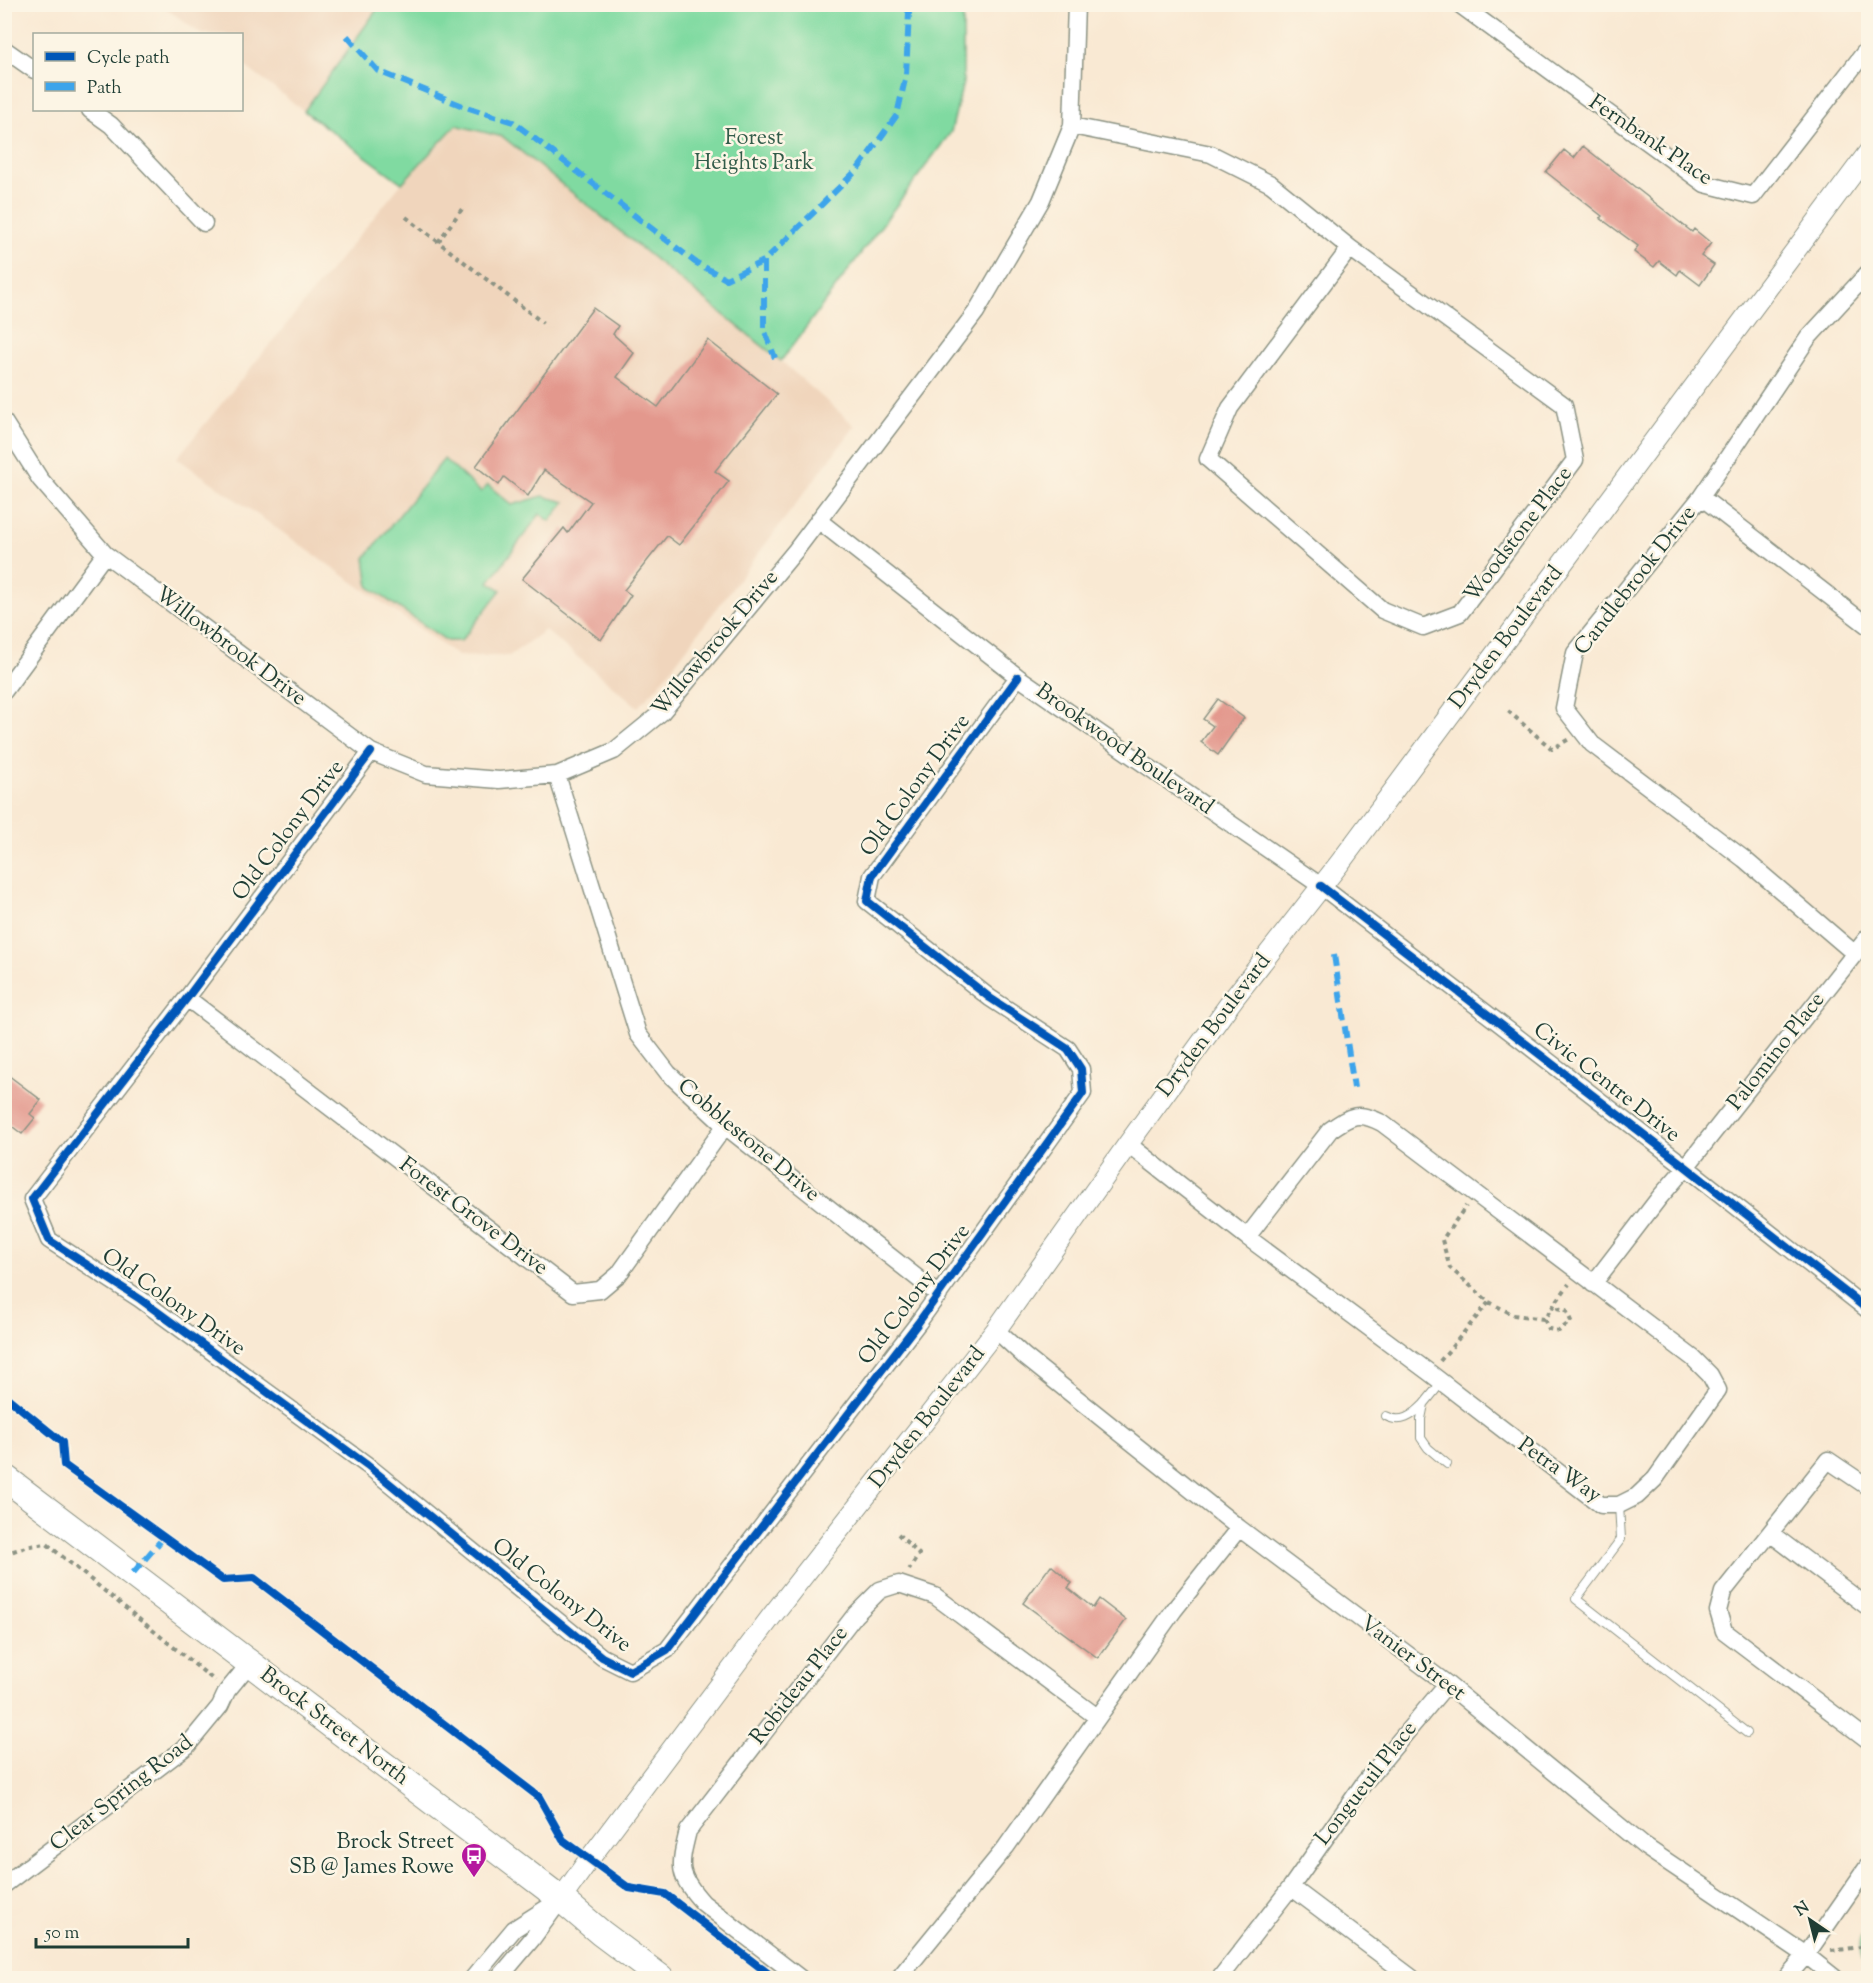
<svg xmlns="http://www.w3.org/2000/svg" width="1873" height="1983" viewBox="0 0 1873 1983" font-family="'Sorts Mill Goudy',serif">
<rect width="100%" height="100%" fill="#fcf5e5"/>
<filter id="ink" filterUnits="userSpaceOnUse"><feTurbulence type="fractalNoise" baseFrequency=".0167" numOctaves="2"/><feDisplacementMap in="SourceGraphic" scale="12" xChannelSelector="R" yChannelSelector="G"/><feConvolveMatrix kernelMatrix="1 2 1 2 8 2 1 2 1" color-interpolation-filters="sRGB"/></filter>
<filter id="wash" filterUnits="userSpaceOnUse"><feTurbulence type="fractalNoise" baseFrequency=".008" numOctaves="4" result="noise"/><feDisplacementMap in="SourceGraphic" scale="24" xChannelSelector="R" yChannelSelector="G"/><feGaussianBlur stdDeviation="1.35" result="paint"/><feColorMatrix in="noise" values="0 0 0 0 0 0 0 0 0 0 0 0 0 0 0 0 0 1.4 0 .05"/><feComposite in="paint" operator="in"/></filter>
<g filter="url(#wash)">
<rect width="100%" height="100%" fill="#f9e9d3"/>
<path fill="#f0d5bc" d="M161 5H381L304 111 242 64V34H201Z
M456 125 503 137 781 361 855 426 658 686 638 707 545 630 509 656H458L177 458 402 183Z"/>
<path fill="#80daa1" stroke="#508c6a" stroke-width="1.5" d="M381 4 963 5V83L951 132 781 361 503 137 456 125 402 183 304 111Z
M444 459 481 492 488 485 512 505 543 496 565 502 550 521 540 514 489 582 501 590 461 641H447L369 587 365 558Z
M1868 1928V1965L1861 1959 1860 1941Z"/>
<g id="blocks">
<path fill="#e3988d" d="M1583 146 1692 232 1694 229 1711 243 1701 256 1714 265 1700 285 1680 270 1677 275 1659 261 1654 267 1634 252 1638 246 1600 218 1602 216 1546 172 1564 150 1574 158Z
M593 308 618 326 613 334 634 353 617 377 658 407 708 340 777 394 715 471 729 481 679 545 667 536 624 590 631 595 601 640 522 579 564 528 568 533 591 502 544 470 528 496 504 477 499 485 476 466Z
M1218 699 1244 718 1218 755 1201 742 1213 726 1203 719Z
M4 1072 41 1100 30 1114 35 1118 22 1134 4 1120Z
M1051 1565 1072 1583 1068 1588 1093 1608 1099 1599 1126 1620 1098 1658 1023 1603Z"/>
</g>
</g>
<g filter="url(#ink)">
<use href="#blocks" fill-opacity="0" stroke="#8c9384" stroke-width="1.5"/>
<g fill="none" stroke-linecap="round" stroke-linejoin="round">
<defs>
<path id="service" d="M1441 1383 1424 1404 1421 1419V1438L1428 1448 1447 1464
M1386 1416C1401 1424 1412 1416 1423 1405
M1619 1505 1621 1539 1576 1599 1747 1733"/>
<path id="minor" d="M1459 4 1705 184 1753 196 1868 48
M4 49 34 70
M90 110 111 125 204 223
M1072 126 1211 154 1271 184 1350 248 1564 405 1575 460 1460 613 1423 627 1382 610 1208 459 1230 408 1350 248
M4 422 40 479 105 554 371 752 426 774 499 780 557 775 614 751 662 712 796 550 976 312 1041 201 1072 126 1076 4
M1701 497 1868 626
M818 520 1018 677 1321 886 1686 1167 1868 1310
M4 691 105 554
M371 752 187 998 32 1199 49 1240 140 1299 367 1465 602 1657 630 1671 667 1650 918 1323 1083 1093 1081 1069 1068 1049 990 998 867 901 872 876 1018 677
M557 775 638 1034 668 1073 725 1126 939 1295
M1854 953 1744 859 1592 744 1564 708 1575 653 1701 497 1808 338 1868 273
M187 998 573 1293 600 1290 619 1274 725 1126
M1128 1144 1247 1237 1430 1373 1601 1505H1619L1637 1496 1655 1479 1718 1390 1710 1375 1693 1358 1382 1123C1358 1111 1351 1115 1330 1130L1247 1237
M1593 1284 1659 1198 1686 1167 1868 937
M996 1330 1024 1356 1239 1528 1447 1684 1644 1846 1806 1955 1835 1978
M1868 1487 1828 1460 1723 1592 1718 1611 1724 1631 1868 1740
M1770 1533 1868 1607
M4 1885 187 1746 220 1706 227 1691 250 1663
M1291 1887 1412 1978
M473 1978 514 1929 561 1899
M499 1978 532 1939 556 1906
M800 1978 703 1903C677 1874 679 1867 688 1831L855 1615 880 1590 899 1584 935 1596 1097 1717
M899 1978 1006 1847 1174 1610 1239 1528
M1220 1978 1291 1887 1364 1783 1447 1684
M1786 1978 1806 1955 1868 1866"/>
<path id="tertiary" d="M561 1899 590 1858 771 1617 996 1330 1128 1144 1234 998 1339 864 1868 153"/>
<path id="primary" d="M4 1477 561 1899 601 1933 661 1978"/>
</defs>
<use href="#service" stroke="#8c9384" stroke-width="10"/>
<use href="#minor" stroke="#8c9384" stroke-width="19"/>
<use href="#tertiary" stroke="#8c9384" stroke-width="22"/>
<use href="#primary" stroke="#8c9384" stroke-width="28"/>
<path stroke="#8c9384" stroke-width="4" stroke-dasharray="4.5 4.5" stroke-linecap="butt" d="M406 217 543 323
M438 242 462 209
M1508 711 1552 749 1569 739
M1489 1302 1514 1315 1544 1319 1569 1284
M1544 1319 1549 1329 1559 1331 1571 1321 1566 1310 1552 1307
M1440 1361 1489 1302 1450 1268 1442 1240 1466 1206
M898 1534 919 1554 909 1570
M4 1554 29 1546 47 1544 215 1681
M1831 1951 1868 1946"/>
<use href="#service" stroke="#fff" stroke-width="8"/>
<use href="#minor" stroke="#fff" stroke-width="16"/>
<use href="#tertiary" stroke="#fff" stroke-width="20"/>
<use href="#primary" stroke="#fff" stroke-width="26"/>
<path stroke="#3da4eb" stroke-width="6" stroke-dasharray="12 6" stroke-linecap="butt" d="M347 36 378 71 463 106 513 122 695 262 726 279 764 261 858 169 897 115 906 75 909 12 903 4
M764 261V329L775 358
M1334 955 1354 1088
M133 1573 164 1537"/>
<defs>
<path id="cycleway" d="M371 752 187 998 32 1199 49 1240 140 1299 367 1465 602 1657 630 1671 667 1650 918 1323 1083 1093 1081 1069 1068 1049 990 998 867 901 872 876 1018 677
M1321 886 1686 1167 1868 1310
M4 1395 62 1442 64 1465 223 1580 254 1578 539 1797 563 1840 629 1888 665 1894 774 1978"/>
</defs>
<use href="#cycleway" stroke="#fcf5e5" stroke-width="11"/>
<use href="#cycleway" stroke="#0057b8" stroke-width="8"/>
</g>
</g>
<defs>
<symbol id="bus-pin" viewBox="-11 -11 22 30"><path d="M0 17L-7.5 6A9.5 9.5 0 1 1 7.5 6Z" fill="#b5179e" stroke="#fcf5e5"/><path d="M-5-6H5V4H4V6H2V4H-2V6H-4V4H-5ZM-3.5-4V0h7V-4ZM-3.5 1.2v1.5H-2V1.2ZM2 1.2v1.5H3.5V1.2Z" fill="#fff"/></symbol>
</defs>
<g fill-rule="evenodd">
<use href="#bus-pin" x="459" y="1841" width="30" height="40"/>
</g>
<g text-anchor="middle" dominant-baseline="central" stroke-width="5" stroke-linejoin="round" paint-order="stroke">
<g font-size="22" fill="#325c4a" stroke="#fcf5e5">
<text x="754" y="139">Forest<tspan x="754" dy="25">Heights Park</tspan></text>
</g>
<g font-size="22" fill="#1f3d34" stroke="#fcf5e5">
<text transform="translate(1650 141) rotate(34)">Fernbank Place</text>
<text transform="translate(1519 535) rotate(-53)">Woodstone Place</text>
<text transform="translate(1636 581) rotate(-52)">Candlebrook Drive</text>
<text transform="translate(1507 638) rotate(-53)">Dryden Boulevard</text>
<text transform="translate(716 644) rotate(-50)">Willowbrook Drive</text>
<text transform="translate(230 647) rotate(37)">Willowbrook Drive</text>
<text transform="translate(1124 750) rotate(35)">Brookwood Boulevard</text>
<text transform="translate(916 786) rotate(-54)">Old Colony Drive</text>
<text transform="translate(289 831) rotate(-53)">Old Colony Drive</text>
<text transform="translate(1215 1026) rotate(-53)">Dryden Boulevard</text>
<text transform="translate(1777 1052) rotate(-52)">Palomino Place</text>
<text transform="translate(1606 1083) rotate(38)">Civic Centre Drive</text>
<text transform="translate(748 1141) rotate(40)">Cobblestone Drive</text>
<text transform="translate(473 1217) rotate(37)">Forest Grove Drive</text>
<text transform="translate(915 1295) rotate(-53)">Old Colony Drive</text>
<text transform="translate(173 1303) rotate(35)">Old Colony Drive</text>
<text transform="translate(928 1418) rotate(-52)">Dryden Boulevard</text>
<text transform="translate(1559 1471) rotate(35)">Petra Way</text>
<text transform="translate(561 1596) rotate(38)">Old Colony Drive</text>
<text transform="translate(1412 1659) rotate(37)">Vanier Street</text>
<text transform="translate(800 1686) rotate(-52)">Robideau Place</text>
<text transform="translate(334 1727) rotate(37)">Brock Street North</text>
<text transform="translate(1367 1784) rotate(-52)">Longueuil Place</text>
<text transform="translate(122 1794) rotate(-38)">Clear Spring Road</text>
</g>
<g font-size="22" fill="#1f3d34" stroke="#fcf5e5" text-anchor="end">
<text x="454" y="1843">Brock Street<tspan x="454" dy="25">SB @ James Rowe</tspan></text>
</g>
</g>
<rect width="1873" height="1983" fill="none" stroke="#fcf5e5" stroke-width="24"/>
<rect x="33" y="33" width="210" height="78" fill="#fcf5e5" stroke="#a4ab9e" stroke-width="1.5"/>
<rect x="45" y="52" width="30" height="9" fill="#0057b8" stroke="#a4ab9e" stroke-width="1.5"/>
<text x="87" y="63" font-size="18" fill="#1f3d34">Cycle path</text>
<rect x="45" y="82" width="30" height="9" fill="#3da4eb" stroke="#a4ab9e" stroke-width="1.5"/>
<text x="87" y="93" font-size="18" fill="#1f3d34">Path</text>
<g transform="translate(1810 1920) rotate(325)" stroke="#fcf5e5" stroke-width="4.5" paint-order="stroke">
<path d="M0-4.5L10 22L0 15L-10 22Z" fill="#1f3d34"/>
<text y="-9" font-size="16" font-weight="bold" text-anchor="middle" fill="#1f3d34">N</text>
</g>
<path d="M36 1938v9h152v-9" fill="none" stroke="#1f3d34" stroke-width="3"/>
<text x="45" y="1938" font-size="18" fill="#1f3d34" stroke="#fcf5e5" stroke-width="4.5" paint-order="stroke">50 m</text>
</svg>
